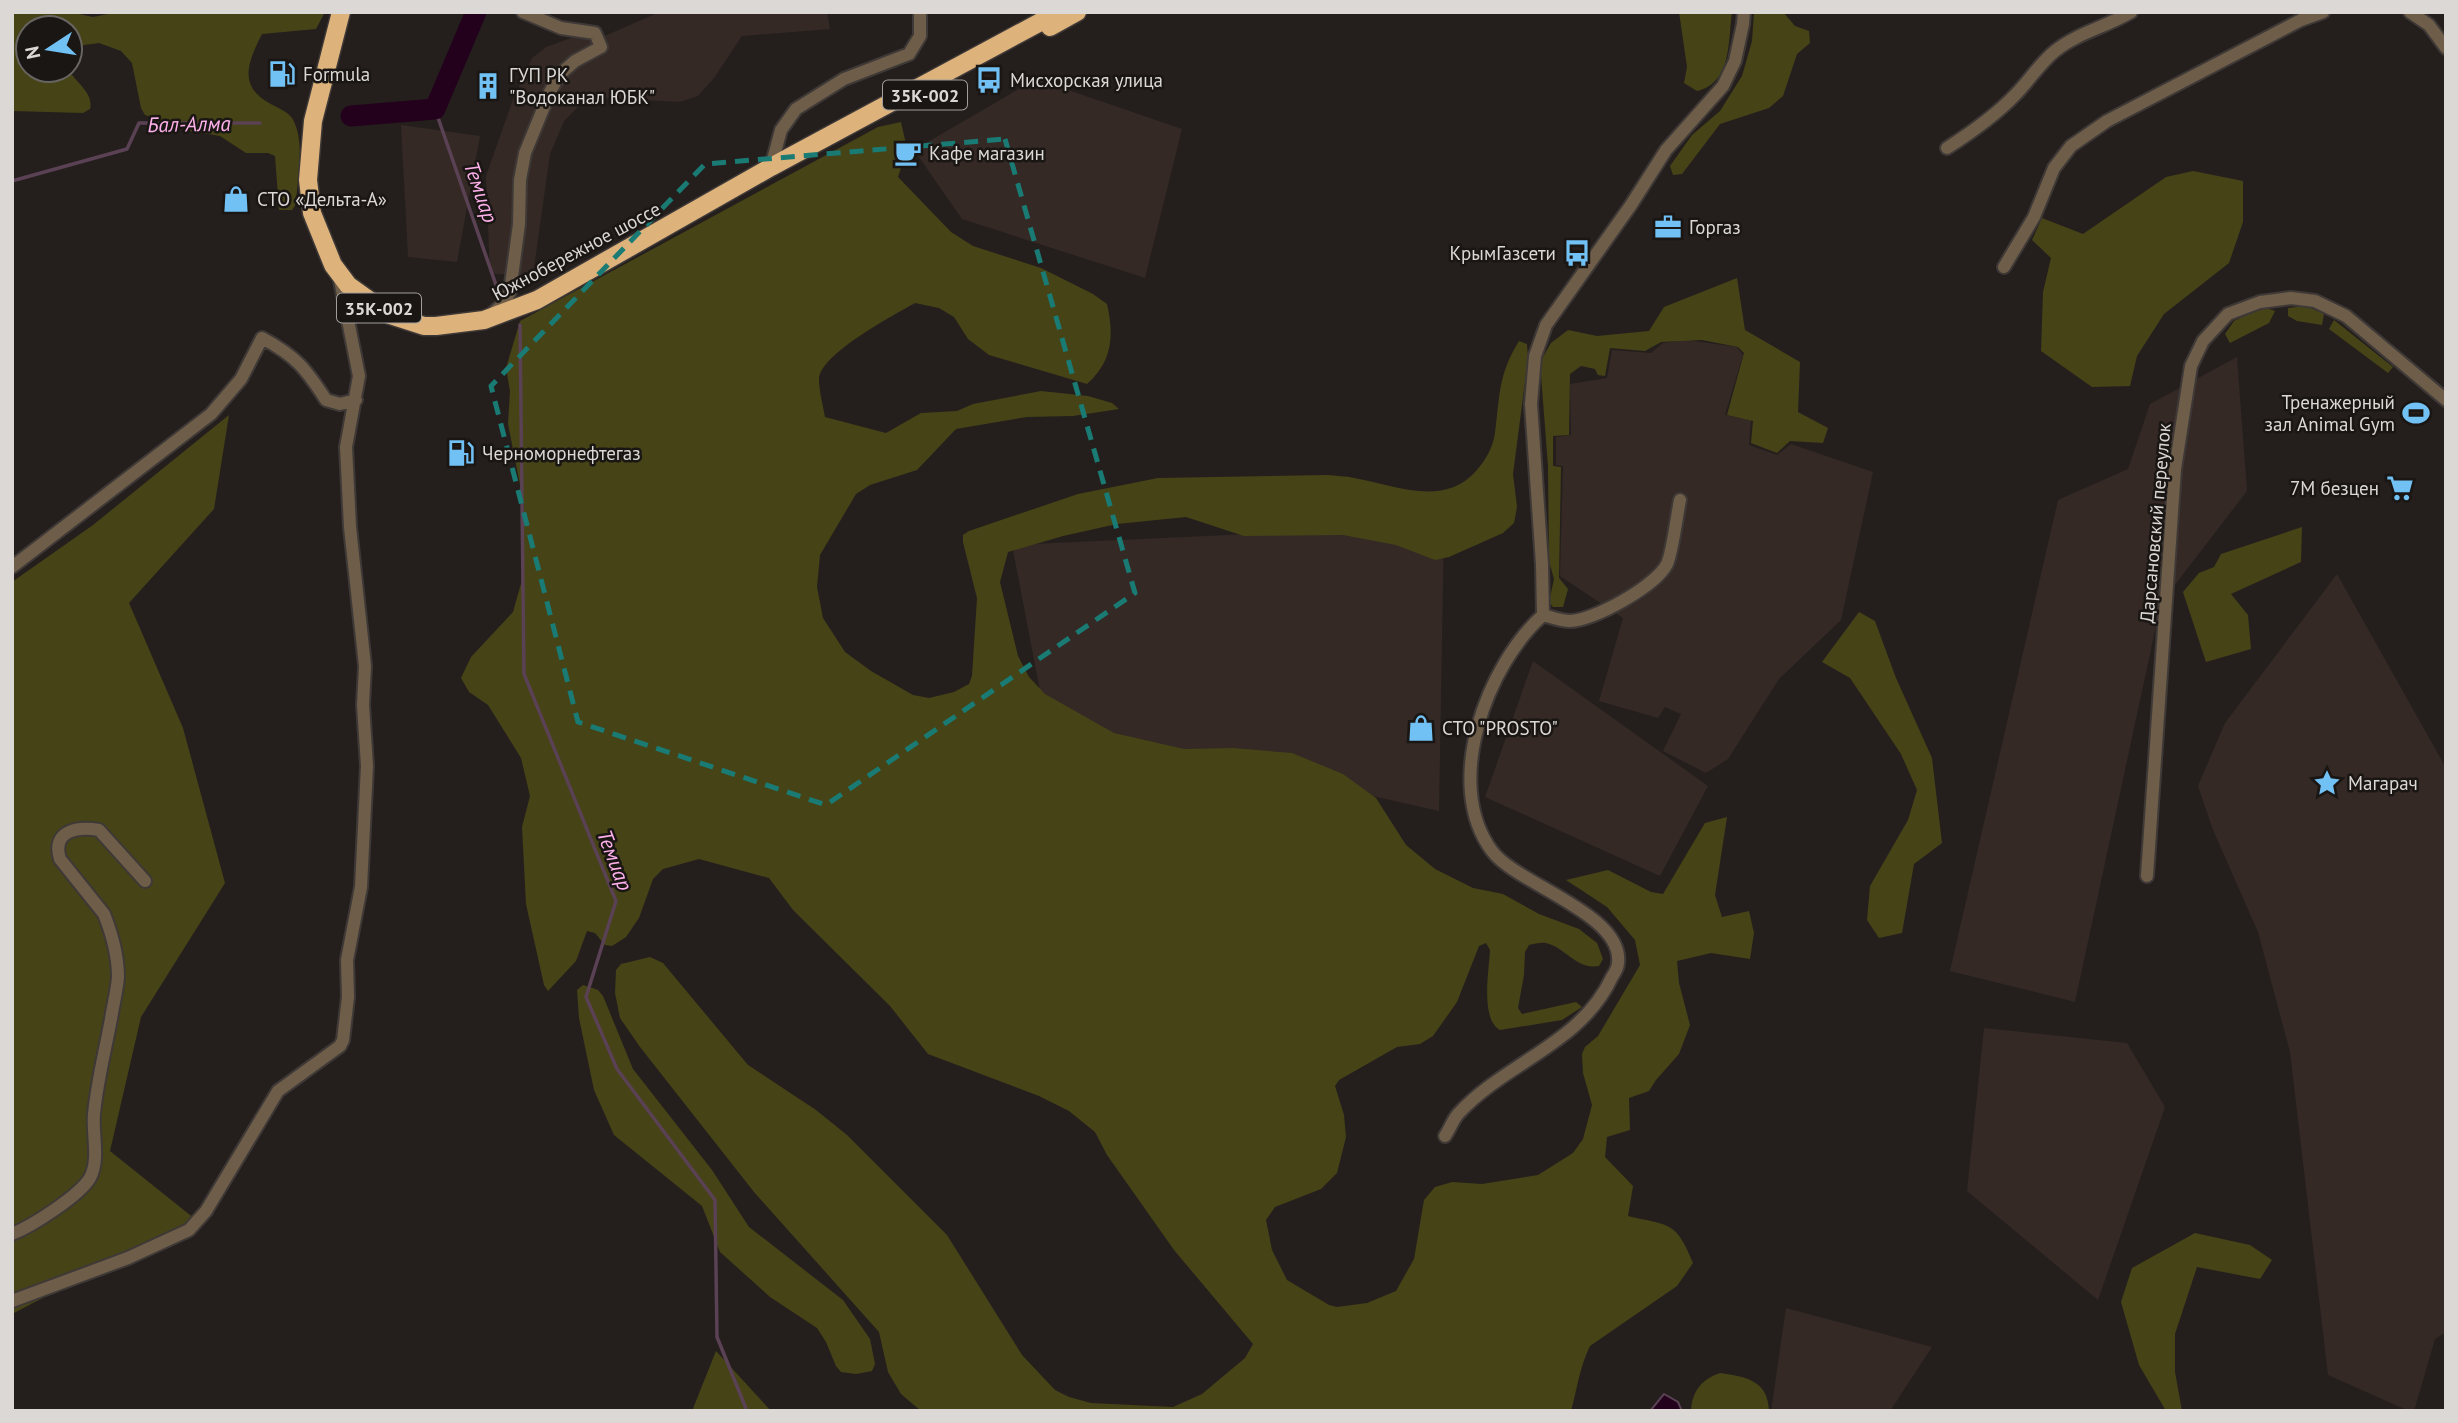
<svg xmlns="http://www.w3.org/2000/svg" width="2458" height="1423" viewBox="0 0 2458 1423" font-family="'PT Sans',sans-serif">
<rect width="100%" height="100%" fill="#241f1d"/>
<path fill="#342925" d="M660 12H827L830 29 742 36 714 78 698 96 680 102 610 98 581 104 564 121 550 154 533 275 490 274 486 176 512 102 532 58 546 47 571 38H600Z
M1036 79 1182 129 1145 278 962 219 914 150Z
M401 125 480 136 457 262 408 257Z
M1687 340 1737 347 1743 355 1725 415 1751 420 1749 445 1777 455 1791 444 1873 472 1841 620 1779 679 1728 759 1706 773 1663 751 1681 714 1665 707 1658 718 1599 701 1623 618 1560 576 1563 466 1556 465V437L1571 435 1570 384 1607 378 1612 350 1651 353 1663 343Z
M2237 357 2247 491 2161 603 2075 1002 1950 971 2058 500 2128 469 2150 404Z
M1444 525 1439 811 1046 722 1012 545Z
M2337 574 2446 768V1332L2435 1339 2414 1411H2409L2328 1375 2290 1052 2258 932 2213 830 2198 786 2225 723Z
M1533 661 1708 786 1660 876 1485 797Z
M1984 1028 2127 1043 2165 1107 2098 1300 1967 1191Z
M1786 1308 1932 1347 1890 1411H1771Z"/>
<path fill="#464317" d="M12 12H70L93 17 118 12H325L316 29 262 34C249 60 237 85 269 103 276 107 287 111 292 118 306 141 297 178 296 204L292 210H279L275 156 268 153H246L220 136 190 131 145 115 141 108 132 63 121 51 99 43 84 45 70 58V28H28V70H69C76 83 94 93 90 109L83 113 12 111Z
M1679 12H1732C1728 41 1732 83 1697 91L1684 83 1687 67Z
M1754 12H1783L1795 26 1809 31 1810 43 1797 54 1783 96 1769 108 1720 124 1682 174 1673 175 1670 166 1692 135 1720 111 1742 76 1752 41Z
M901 122 907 149 898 177 951 232 973 246 1041 268 1093 294 1107 304C1114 335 1113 361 1087 384L989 355 968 339 954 317 939 308 915 303C894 315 820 354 819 379 819 391 823 405 825 417L886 433 921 413 957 411 973 404 1041 391 1088 396 1112 403 1119 409 1073 416 1027 417 956 429 917 470 870 485 856 494 820 555 817 587 823 618 845 652 871 671 913 695 929 698 954 692 969 684 972 676 977 598 963 542V535L969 531 1078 494 1158 478 1327 475C1336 476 1346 476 1354 478 1394 485 1444 508 1476 471 1485 461 1493 448 1495 433 1500 395 1498 375 1519 341L1527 344 1528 359 1513 474 1517 507 1514 523 1503 533 1449 557 1435 560 1396 545 1343 535 1244 536 1186 517 1117 524 1063 536 1008 552 1000 582 1018 656 1029 677 1045 694 1114 733 1184 749 1233 748 1292 753 1343 774 1376 798 1406 845 1435 869 1473 888 1503 894 1539 914 1579 929 1597 943 1603 959 1599 966C1577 970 1566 948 1546 943 1541 942 1534 944 1529 945L1525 952 1524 975 1518 1008 1522 1014 1576 1002 1582 1007 1562 1020 1500 1030C1480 1019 1489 971 1490 950L1486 943 1479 946 1457 1002 1433 1036 1420 1044 1397 1047 1339 1080 1335 1086 1344 1115 1346 1137 1337 1173 1321 1189 1275 1207 1266 1220 1272 1250 1287 1280 1329 1305 1337 1307 1367 1303 1396 1291 1414 1259 1424 1200 1435 1187 1452 1182 1482 1184 1538 1175 1573 1153 1583 1139 1592 1105 1583 1073 1582 1054 1585 1047 1598 1036 1640 965 1635 940 1607 907 1566 880 1608 870 1651 892 1663 894 1705 823 1727 817 1715 895 1722 917 1749 911 1754 933 1750 959 1711 953 1677 961 1679 983 1690 1025 1679 1054 1656 1080 1649 1091 1629 1098 1630 1130 1607 1137 1605 1157 1633 1186 1628 1216C1669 1226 1676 1220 1693 1263L1677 1286 1590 1346C1580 1366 1577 1389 1571 1411H921L901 1394 888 1372 879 1332 754 1192 640 1047 620 1018 615 993 616 970 621 964 650 957 663 963 748 1065 816 1110 847 1135 947 1235 1022 1355 1055 1390 1069 1397 1091 1403 1173 1407 1202 1394 1245 1358 1253 1344 1174 1250 1107 1155 1095 1132 1069 1111 1039 1096 928 1054 890 1006 793 910 769 878 699 859 663 869 653 879 639 918 626 937 612 946 605 945 595 933 587 931 576 961 548 991 544 985 526 904 522 827 530 796 521 758 488 705 469 692 461 678 471 657 513 612 522 580 521 530 524 505 508 424 510 391 506 368 520 321 878 127Z
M2193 171 2243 181V222L2229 263 2164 314 2137 356 2130 386 2092 387 2041 351 2043 292 2051 258 2032 240 2042 218 2083 234 2166 177Z
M1737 278 1745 330 1800 362 1798 412 1828 428 1823 443 1790 441 1777 453 1751 443 1753 421 1727 415 1744 353 1738 347 1702 340 1661 342 1645 351 1610 348 1605 376 1598 375 1595 369 1581 366 1570 374 1569 435 1553 436V466L1561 467 1559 578 1568 589 1563 607H1553L1549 602 1554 579 1549 561 1548 466 1540 362 1551 343 1568 330 1597 336 1649 331 1664 307Z
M2306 306 2324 314 2322 325 2297 321 2288 316V308Z
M2263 307 2275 311 2269 323 2230 343 2225 334 2234 321Z
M2334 320 2393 367 2388 373 2329 329Z
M229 415 214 509 129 603 183 728 225 883 141 1017 110 1151 195 1219 12 1314V582L93 525Z
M2302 527 2301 562 2231 594 2248 615 2251 649 2206 662 2183 592 2199 573 2214 567 2221 554Z
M1859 612 1875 621 1896 678 1932 758 1942 843 1914 864 1902 933 1879 938 1867 920 1870 886 1908 820 1917 790 1901 754 1850 678 1822 662Z
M583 985 598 990 603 996 633 1069 712 1170 749 1227 843 1300 870 1339 875 1364 872 1371 856 1374 841 1372 836 1366 826 1342 817 1328 770 1297 720 1252 702 1206 614 1135 594 1090 579 1018 577 990Z
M2195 1233 2250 1245 2272 1260 2260 1279 2197 1267 2175 1334V1372L2182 1411H2166L2139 1365 2121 1302 2132 1268Z
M716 1351 771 1411H692Z
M1720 1373C1746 1377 1768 1380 1769 1411H1691C1692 1391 1702 1379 1720 1373Z"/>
<path fill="#23001c" stroke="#5a4154" stroke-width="2" d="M1664 1394 1678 1402 1682 1411H1650Z"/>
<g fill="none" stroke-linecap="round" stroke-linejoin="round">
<path stroke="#5a4154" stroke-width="3.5" d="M435 109 496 285
M12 181 127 149 139 123H260
M520 325 524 674 616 901 586 997 617 1069 715 1200 717 1337 747 1411"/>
<path stroke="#23001c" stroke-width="21" d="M351 116 435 109 476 12"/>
<defs>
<path id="minor" d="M2410 12 2429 25 2446 48
M1947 148C1972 132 1995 116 2015 95 2029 81 2040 63 2055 51 2077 33 2106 27 2131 12
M771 167 781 130 796 109 844 79 909 54 920 36V12
M2004 267 2034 217 2054 168 2071 146 2107 121 2301 20 2323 12
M492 314 502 305 510 292 519 224 520 180 525 153 550 92 559 75 575 61 601 47 595 33 561 28 523 12
M12 567 211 414 241 379 262 338C296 356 306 369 326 400L340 404 356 400
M1543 615C1551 617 1561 621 1570 621 1593 621 1656 586 1667 564 1672 554 1677 515 1680 500
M2147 876 2175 469 2191 366 2203 341 2228 314 2260 302 2291 298 2315 301 2346 316 2446 400
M1445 1136C1450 1129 1453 1119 1459 1113 1506 1062 1581 1044 1612 977 1614 974 1618 967 1618 963 1624 914 1516 884 1492 851 1442 784 1487 665 1543 615L1542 564 1531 404 1535 356 1546 325 1631 205 1666 150 1723 86 1735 61 1743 24 1744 12
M12 1234C32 1226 79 1196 90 1178 100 1159 92 1134 94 1114 97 1082 105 1051 111 1019 113 1005 117 991 118 977 118 955 112 934 104 914L60 859C51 831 77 826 99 830L145 881
M12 1301 128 1258 189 1230 206 1211 278 1091 340 1046 343 1040 348 997 347 960 361 887 367 766 363 705 365 666 350 527 346 447 359 376 340 280"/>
<path id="highway" d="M341 12 313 121 308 180 312 213 333 265 348 285 390 315 424 326H436L484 320 537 300 771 167 1059 12
M1050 27 1077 12"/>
</defs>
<use href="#minor" stroke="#3e3937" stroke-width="16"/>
<use href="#highway" stroke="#3e3937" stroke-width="21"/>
<use href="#minor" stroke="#6e5d48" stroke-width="12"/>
<use href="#highway" stroke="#ddb27b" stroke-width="18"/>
</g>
<path fill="none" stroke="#197b73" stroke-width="5" stroke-dasharray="14 9" stroke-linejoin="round" d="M1005 139 1135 593 826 805 578 722 491 386 705 164Z"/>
<defs>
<symbol id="fuel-bare" viewBox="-9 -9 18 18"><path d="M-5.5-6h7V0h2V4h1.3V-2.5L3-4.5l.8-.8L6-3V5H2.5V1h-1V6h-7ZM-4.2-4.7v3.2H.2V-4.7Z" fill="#72c1f5" stroke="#1a1614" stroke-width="2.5" paint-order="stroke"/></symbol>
<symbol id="bus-bare" viewBox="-9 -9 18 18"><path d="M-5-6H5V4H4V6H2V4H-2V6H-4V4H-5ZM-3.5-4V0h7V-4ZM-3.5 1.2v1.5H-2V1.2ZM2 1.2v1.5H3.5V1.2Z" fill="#72c1f5" stroke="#1a1614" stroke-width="2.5" paint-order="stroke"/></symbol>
<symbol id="building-bare" viewBox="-9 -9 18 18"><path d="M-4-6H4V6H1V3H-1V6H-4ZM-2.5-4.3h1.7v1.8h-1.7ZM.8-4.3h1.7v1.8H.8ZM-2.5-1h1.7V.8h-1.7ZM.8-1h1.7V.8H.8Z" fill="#72c1f5" stroke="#1a1614" stroke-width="2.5" paint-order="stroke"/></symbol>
<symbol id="cafe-bare" viewBox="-9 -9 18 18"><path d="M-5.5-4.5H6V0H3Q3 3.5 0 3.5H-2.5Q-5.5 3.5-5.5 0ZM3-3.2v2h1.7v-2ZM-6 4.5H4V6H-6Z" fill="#72c1f5" stroke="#1a1614" stroke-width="2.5" paint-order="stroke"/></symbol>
<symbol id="shop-bare" viewBox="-9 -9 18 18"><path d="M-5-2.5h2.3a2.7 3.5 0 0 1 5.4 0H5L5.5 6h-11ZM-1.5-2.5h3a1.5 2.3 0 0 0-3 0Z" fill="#72c1f5" stroke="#1a1614" stroke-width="2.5" paint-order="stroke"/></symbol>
<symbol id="office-bare" viewBox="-9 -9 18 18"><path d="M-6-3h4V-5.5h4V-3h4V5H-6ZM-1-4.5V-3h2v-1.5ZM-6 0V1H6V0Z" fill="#72c1f5" stroke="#1a1614" stroke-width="2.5" paint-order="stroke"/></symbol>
<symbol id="stadium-bare" viewBox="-9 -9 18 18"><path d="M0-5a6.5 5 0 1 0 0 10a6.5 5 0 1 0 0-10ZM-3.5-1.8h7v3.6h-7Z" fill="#72c1f5" stroke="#1a1614" stroke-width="2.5" paint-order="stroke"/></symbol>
<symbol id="supermarket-bare" viewBox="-9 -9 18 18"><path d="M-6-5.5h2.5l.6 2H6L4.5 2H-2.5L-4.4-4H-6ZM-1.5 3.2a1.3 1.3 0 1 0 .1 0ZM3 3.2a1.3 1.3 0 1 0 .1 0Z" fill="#72c1f5" stroke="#1a1614" stroke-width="2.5" paint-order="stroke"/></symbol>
<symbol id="sight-bare" viewBox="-9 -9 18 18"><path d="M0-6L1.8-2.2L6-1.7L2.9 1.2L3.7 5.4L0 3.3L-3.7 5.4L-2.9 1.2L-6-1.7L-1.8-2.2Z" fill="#72c1f5" stroke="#1a1614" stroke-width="2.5" paint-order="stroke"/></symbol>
</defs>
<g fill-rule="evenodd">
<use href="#fuel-bare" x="263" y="55" width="38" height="38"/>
<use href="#bus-bare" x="970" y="61" width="38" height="38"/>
<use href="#building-bare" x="469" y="67" width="38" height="38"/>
<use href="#cafe-bare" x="889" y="134" width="38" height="38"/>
<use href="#shop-bare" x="217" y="180" width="38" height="38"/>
<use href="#office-bare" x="1649" y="208" width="38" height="38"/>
<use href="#bus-bare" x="1558" y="234" width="38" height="38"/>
<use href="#stadium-bare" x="2397" y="394" width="38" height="38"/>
<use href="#fuel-bare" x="442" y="434" width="38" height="38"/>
<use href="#supermarket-bare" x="2381" y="469" width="38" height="38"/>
<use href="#shop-bare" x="1402" y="709" width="38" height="38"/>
<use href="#sight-bare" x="2308" y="764" width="38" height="38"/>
</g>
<g text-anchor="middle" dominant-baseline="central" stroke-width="5" stroke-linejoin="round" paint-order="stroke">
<g fill="#1a1614" stroke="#a19e9c" stroke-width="2">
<rect x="883" y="80.5" width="84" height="29" rx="5"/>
<rect x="337" y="293.5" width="84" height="29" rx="5"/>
</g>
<g font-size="18" font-weight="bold" fill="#dbd8d6">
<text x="925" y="95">35К-002</text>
<text x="379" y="308">35К-002</text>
</g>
<g font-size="19" fill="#dbd8d6" stroke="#1a1614" text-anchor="start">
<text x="303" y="74">Formula</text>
<text x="509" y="75">ГУП РК<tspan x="509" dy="22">"Водоканал ЮБК"</tspan></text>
<text x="1010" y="80">Мисхорская улица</text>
<text x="929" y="153">Кафе магазин</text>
<text x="257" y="199">СТО «Дельта-А»</text>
<text x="1689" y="227">Горгаз</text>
<text x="1556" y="253" text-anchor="end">КрымГазсети</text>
<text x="2395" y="402" text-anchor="end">Тренажерный<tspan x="2395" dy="22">зал Animal Gym</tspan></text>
<text x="482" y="453">Черноморнефтегаз</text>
<text x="2379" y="488" text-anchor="end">7М безцен</text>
<text x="1442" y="728">СТО "PROSTO"</text>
<text x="2348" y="783">Магарач</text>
</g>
<g font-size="19" fill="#dbd8d6" stroke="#1a1614">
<text transform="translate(576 251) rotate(-28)">Южнобережное шоссе</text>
<text transform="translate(2155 523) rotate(-85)">Дарсановский переулок</text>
</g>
<g font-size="21" font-style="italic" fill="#feb0ea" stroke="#1a1614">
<text transform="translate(189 124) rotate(-1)">Бал-Алма</text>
<text transform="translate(481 192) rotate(71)">Темиар</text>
<text transform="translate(615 860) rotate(69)">Темиар</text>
</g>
</g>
<rect width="2458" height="1423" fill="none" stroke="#dbd8d6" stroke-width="28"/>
<g transform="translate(49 49) rotate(258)"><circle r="33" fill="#1a1614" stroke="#676462" stroke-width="2"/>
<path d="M0-5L12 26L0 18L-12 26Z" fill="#72c1f5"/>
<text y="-10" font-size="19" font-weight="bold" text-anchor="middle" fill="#dbd8d6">N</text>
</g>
</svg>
